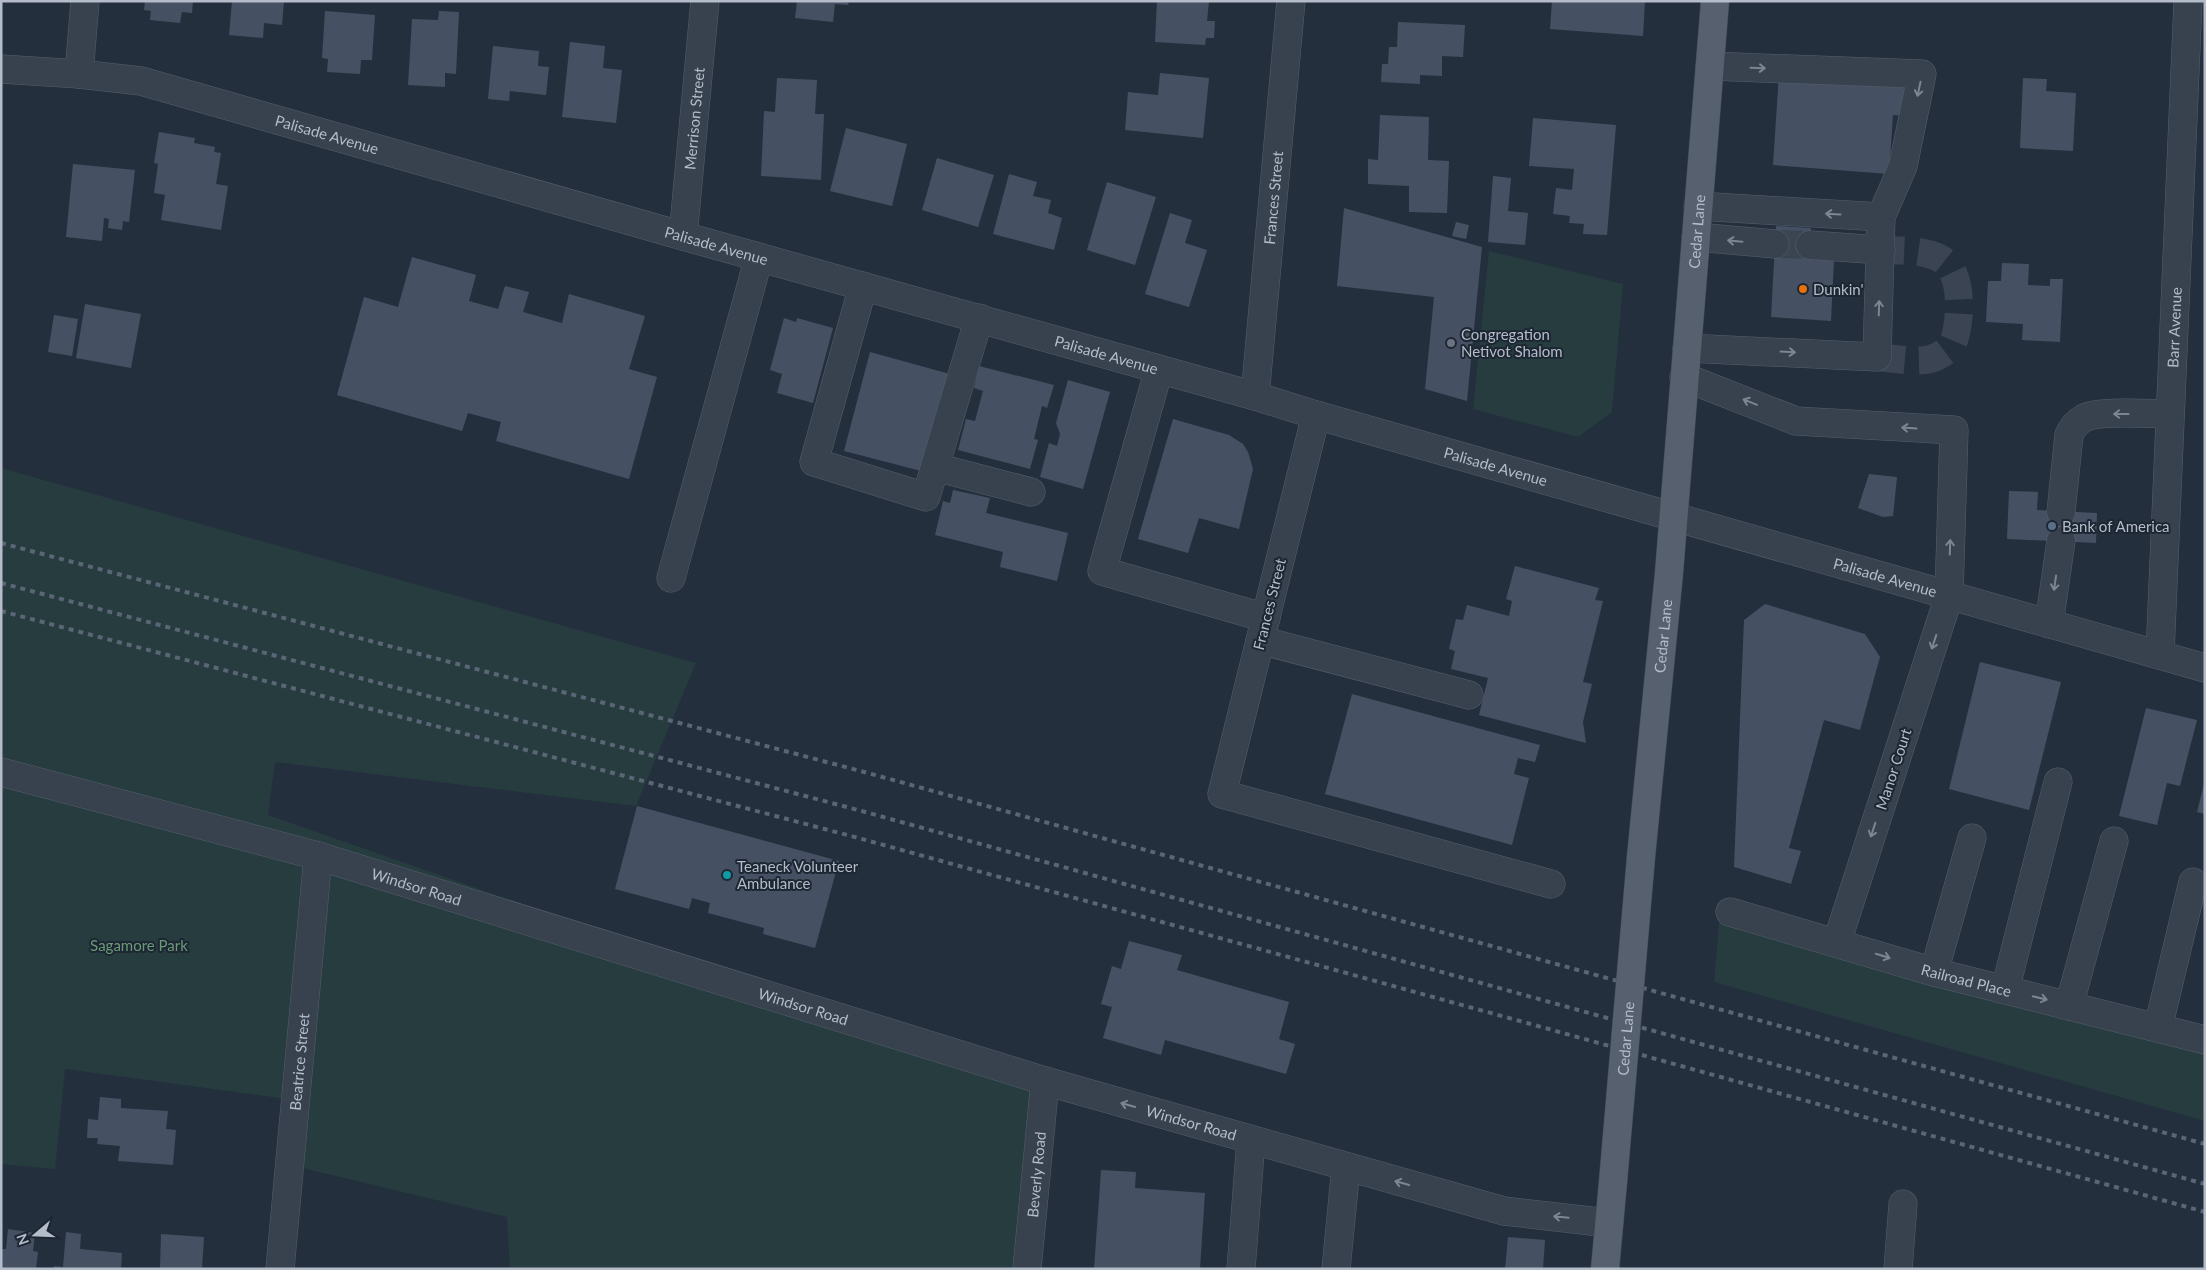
<svg xmlns="http://www.w3.org/2000/svg" width="2206" height="1270" viewBox="0 0 2206 1270" font-family="Lato,sans-serif">
<rect width="100%" height="100%" fill="#242f3e"/>
<path fill="#263c3f" d="M1489 251 1623 284 1612 412 1578 437 1473 409Z
M1 468 696 663 636 806 275 762 268 815 602 932 1045 1081 1027 1269H510L507 1217 290 1165 295 1100 65 1069 55 1169 1 1164Z
M1720 913 2205 1049V1121L1714 982Z"/>
<path fill="#455162" d="M145 1H193L192 13 182 12 180 23 150 20 151 11 144 10Z
M232 1H284L282 25 264 23 263 38 229 35Z
M797 1H849L848 5 835 4 833 22 795 18Z
M1157 1H1209L1207 21H1215L1214 38H1206L1205 45 1155 42Z
M1552 1H1645L1643 36 1550 29Z
M325 11 375 15 372 60H361L360 74 327 72 328 59 322 58Z
M439 11 459 12 456 74 445 73V87L408 85 412 19 438 20Z
M1398 22 1465 25 1463 57 1442 56V76L1420 75V84L1381 82 1382 64H1388L1389 47H1397Z
M570 42 605 46 603 68 622 70 616 123 562 117Z
M493 46 539 51 538 66 549 67 546 95 510 91 509 101 488 99Z
M1160 73 1209 78 1203 138 1125 130 1128 92 1158 95Z
M1779 73 1905 82 1903 116 1893 115 1889 174 1773 165Z
M777 78 817 80 815 114H824L821 180 761 176 764 111 775 112Z
M2023 78 2047 79 2046 91 2076 93 2073 151 2020 148Z
M1380 115 1429 117 1428 160 1449 161 1447 213 1409 212V186L1368 184V159L1378 160Z
M1533 118 1616 125 1607 235 1583 234 1584 224 1569 223 1570 216 1553 214 1556 188 1572 190 1574 169 1529 166Z
M846 128 907 144 892 206 830 191Z
M159 132 195 138 194 143 215 147 214 152 221 153 216 184 228 186 221 230 161 220 165 195 154 193 158 164 154 163Z
M937 158 994 175 978 227 922 210Z
M73 164 135 170 129 222 123 221 122 230 108 228 109 219 104 218 102 241 66 237Z
M1009 174 1037 182 1033 196 1051 200 1048 213 1062 218 1054 250 993 234Z
M1493 176 1511 178 1508 211 1528 213 1525 245 1488 242Z
M1107 182 1156 197 1135 265 1087 250Z
M1344 208 1482 247 1467 401 1425 389 1434 297 1337 286Z
M1170 213 1192 220 1185 243 1207 250 1189 307 1145 294Z
M1456 222 1469 225 1466 239 1452 236Z
M1776 226 1811 228 1809 259 1834 260 1831 321 1771 317Z
M412 257 476 275 469 301 498 309 505 286 529 292 523 312 562 323 569 294 645 316 629 369 657 377 629 479 496 441 501 422 468 413 462 431 337 395 364 297 398 307Z
M2002 263 2029 264 2028 285 2050 286V279H2063L2060 342 2022 340 2023 324 1986 322 1988 281H2001Z
M85 304 141 314 131 368 76 358Z
M54 315 78 319 72 356 48 352Z
M784 318 796 322 797 318 833 328 813 403 777 393 782 374 770 370Z
M870 352 950 374 925 472 844 451Z
M979 366 1054 385 1047 408 1042 406 1034 439 1038 440 1030 469 958 450 966 419 975 421 983 391 974 388Z
M1068 380 1110 392 1083 489 1040 477 1049 443 1057 446 1060 434 1056 423Z
M1173 419 1229 435 1243 444 1248 452 1253 469 1239 529 1199 518 1188 553 1138 539Z
M1869 474 1897 477 1893 516 1883 517 1858 508Z
M953 490 990 498 986 513 1068 533 1057 581 1000 567 1003 552 935 535 943 501 950 503Z
M2009 491 2038 492 2037 510 2097 513 2096 543 2007 539Z
M1515 566 1599 588 1595 600 1603 601 1583 682 1592 684 1583 722 1586 743 1479 715 1488 678 1451 669 1455 651 1449 649 1456 619 1463 620 1467 605 1509 616 1512 601 1506 599Z
M1765 604 1865 634 1880 657 1860 730 1824 720 1789 848 1801 851 1791 884 1734 867 1744 620Z
M1980 662 2061 682 2029 810 1949 789Z
M1352 694 1540 745 1535 762 1518 758 1514 774 1529 778 1512 845 1325 794Z
M2146 708 2197 720 2180 786 2167 783 2157 825 2119 816Z
M2204 784H2205V814L2197 812Z
M637 806 839 861 815 948 763 934 764 928 708 913 710 903 692 898 689 909 615 889Z
M1129 941 1182 955 1177 970 1289 1002 1279 1039 1295 1044 1286 1074 1165 1040 1161 1055 1103 1038 1112 1007 1101 1004 1112 966 1121 969Z
M100 1097 121 1099V1108L168 1111 166 1129 176 1130 173 1165 118 1161 120 1146 97 1144 98 1138H87L88 1119 98 1120Z
M1101 1170 1136 1172 1135 1188 1205 1193 1200 1269H1094Z
M8 1229 35 1233 33 1251 38 1252 36 1269H1V1249H6Z
M66 1232 81 1234 80 1249 122 1253 121 1269H54V1266L63 1267Z
M161 1234 204 1237 202 1269H160Z
M1508 1237 1545 1240 1543 1269H1505Z"/>
<g fill="none" stroke-linecap="round" stroke-linejoin="round">
<path stroke="#3a4453" stroke-width="28" stroke-dasharray="28 14" stroke-linecap="butt" d="M1775 244 1810 245
M1877 357C1895 358 1922 365 1938 356 1946 352 1953 346 1955 337 1961 316 1963 271 1941 259 1923 249 1900 251 1881 250"/>
<defs>
<g id="minor">
<path id="s1" d="M1 69 79 74 141 81 683 236 1255 396 1316 415 2205 668"/>
<path d="M79 74 85 1"/>
<path d="M1698 206 1881 217"/>
<path id="s2" d="M683 236 705 1"/>
<path d="M1696 237 1775 244"/>
<path d="M1810 245 1881 250"/>
<path d="M863 286 814 462 926 497 979 318"/>
<path d="M1687 348 1877 357 1881 217 1903 166 1922 74 1710 66"/>
<path d="M1159 369 1102 571 1266 618"/>
<path d="M1684 377 1796 421 1954 430 1949 596 1837 942"/>
<path id="s3" d="M1255 396 1291 1"/>
<path d="M1316 415 1222 794 1551 884"/>
<path d="M935 467 1031 492"/>
<path d="M2061 512 2069 435C2072 428 2077 422 2084 418 2099 410 2151 414 2170 414"/>
<path d="M671 578 759 257"/>
<path d="M2049 624 2061 541"/>
<path d="M1260 640 1469 695"/>
<path id="s4" d="M2160 655 2188 1"/>
<path id="s5" d="M1 772 318 856 1045 1081 1504 1211 1609 1223"/>
<path id="s6" d="M1730 912 1934 972 2205 1040"/>
<path d="M1934 972 1972 838"/>
<path d="M2005 990 2058 782"/>
<path d="M2069 1006 2114 841"/>
<path d="M2158 1028 2193 882"/>
<path id="s7" d="M280 1269 318 856"/>
<path id="s8" d="M1027 1269 1045 1081"/>
<path d="M1241 1269 1251 1140"/>
<path d="M1336 1269 1346 1167"/>
<path d="M1898 1269 1903 1204"/>
</g>
<g id="major">
<path id="s9" d="M1641 857 1669 573 1715 1"/>
<path d="M1605 1269 1613 1182"/>
</g>
</defs>
<use href="#minor" stroke="#565f6c" stroke-width="29"/>
<use href="#major" stroke="#414a57" stroke-width="29"/>
<use href="#minor" stroke="#38414e" stroke-width="28"/>
<use href="#major" stroke="#56606e" stroke-width="28"/>
<path stroke="#5a6575" stroke-width="4" stroke-dasharray="5 5" stroke-linecap="butt" d="M1 543 868 773 2205 1144
M1 583 858 810 2205 1184
M1 611 851 836 1527 1023 2205 1212"/>
<defs>
<g id="major-bridge">
<path id="s10" d="M1613 1182 1641 857"/>
</g>
</defs>
<use href="#major-bridge" stroke="#414a57" stroke-width="29" stroke-linecap="butt"/>
<use href="#major-bridge" stroke="#56606e" stroke-width="28"/>
</g>
<defs><path id="oneway-shaft" d="M-6 0H5M1.5-3L5.5 0L1.5 3" fill="none" stroke-width="1.6" stroke-linecap="round" stroke-linejoin="round" transform="scale(1.25)"/></defs>
<g stroke="#7c8592">
<use href="#oneway-shaft" transform="translate(1758 68) rotate(2)"/>
<use href="#oneway-shaft" transform="translate(1919 89) rotate(102)"/>
<use href="#oneway-shaft" transform="translate(1833 214) rotate(-177)"/>
<use href="#oneway-shaft" transform="translate(1735 241) rotate(-175)"/>
<use href="#oneway-shaft" transform="translate(1879 308) rotate(-88)"/>
<use href="#oneway-shaft" transform="translate(1788 352) rotate(3)"/>
<use href="#oneway-shaft" transform="translate(1750 402) rotate(-158)"/>
<use href="#oneway-shaft" transform="translate(2121 414) rotate(-180)"/>
<use href="#oneway-shaft" transform="translate(1909 428) rotate(-176)"/>
<use href="#oneway-shaft" transform="translate(1950 547) rotate(-88)"/>
<use href="#oneway-shaft" transform="translate(2055 583) rotate(98)"/>
<use href="#oneway-shaft" transform="translate(1934 642) rotate(108)"/>
<use href="#oneway-shaft" transform="translate(1873 830) rotate(108)"/>
<use href="#oneway-shaft" transform="translate(1883 956) rotate(17)"/>
<use href="#oneway-shaft" transform="translate(2040 998) rotate(14)"/>
<use href="#oneway-shaft" transform="translate(1128 1105) rotate(-164)"/>
<use href="#oneway-shaft" transform="translate(1402 1183) rotate(-164)"/>
<use href="#oneway-shaft" transform="translate(1561 1217) rotate(-174)"/>
</g>
<circle fill="#e8710a" stroke="#1d2633" stroke-width="2" cx="1803" cy="289" r="5"/>
<circle fill="#6b7280" stroke="#1d2633" stroke-width="2" cx="1451" cy="343" r="5"/>
<circle fill="#5c6f8a" stroke="#1d2633" stroke-width="2" cx="2052" cy="526" r="5"/>
<circle fill="#0f9aa8" stroke="#1d2633" stroke-width="2" cx="727" cy="875" r="5"/>
<g text-anchor="middle" dominant-baseline="central" stroke-width="4" stroke-linejoin="round" paint-order="stroke">
<g font-size="15" fill="#b4bcc9" stroke="#1d2633">
<text stroke="none"><textPath href="#s2" startOffset="118">Merrison Street</textPath></text>
<text stroke="none"><textPath href="#s1" startOffset="334">Palisade Avenue</textPath></text>
<text stroke="none"><textPath href="#s3" startOffset="199">Frances Street</textPath></text>
<text stroke="none"><textPath href="#s9" startOffset="628">Cedar Lane</textPath></text>
<text stroke="none"><textPath href="#s1" startOffset="739">Palisade Avenue</textPath></text>
<text stroke="none"><textPath href="#s4" startOffset="328">Barr Avenue</textPath></text>
<text stroke="none"><textPath href="#s1" startOffset="1144">Palisade Avenue</textPath></text>
<text stroke="none"><textPath href="#s1" startOffset="1549">Palisade Avenue</textPath></text>
<text stroke="none"><textPath href="#s1" startOffset="1954">Palisade Avenue</textPath></text>
<text transform="translate(1269 604) rotate(-76)">Frances Street</text>
<text stroke="none"><textPath href="#s9" startOffset="222">Cedar Lane</textPath></text>
<text transform="translate(1893 769) rotate(-72)">Manor Court</text>
<text stroke="none"><textPath href="#s5" startOffset="431">Windsor Road</textPath></text>
<text stroke="none"><textPath href="#s6" startOffset="246">Railroad Place</textPath></text>
<text stroke="none"><textPath href="#s5" startOffset="836">Windsor Road</textPath></text>
<text stroke="none"><textPath href="#s10" startOffset="144">Cedar Lane</textPath></text>
<text stroke="none"><textPath href="#s7" startOffset="208">Beatrice Street</textPath></text>
<text stroke="none"><textPath href="#s5" startOffset="1241">Windsor Road</textPath></text>
<text stroke="none"><textPath href="#s8" startOffset="95">Beverly Road</textPath></text>
</g>
<g font-size="15" fill="#b4bcc9" stroke="#1d2633" text-anchor="start">
<text x="1813" y="289">Dunkin'</text>
<text x="1461" y="334">Congregation<tspan x="1461" dy="17">Netivot Shalom</tspan></text>
<text x="2062" y="526">Bank of America</text>
<text x="737" y="866">Teaneck Volunteer<tspan x="737" dy="17">Ambulance</tspan></text>
</g>
<g font-size="15" fill="#6b9a76" stroke="#1d2633">
<text x="139" y="945">Sagamore Park</text>
</g>
</g>
<rect width="2206" height="1270" fill="none" stroke="#b4bcc9" stroke-width="5"/>
<g transform="translate(35 1235) rotate(251)" stroke="#1d2633" stroke-width="4" paint-order="stroke">
<path d="M0-4L9 19L0 12L-9 19Z" fill="#b4bcc9"/>
<text y="-8" font-size="14" font-weight="bold" text-anchor="middle" fill="#b4bcc9">N</text>
</g>
</svg>
